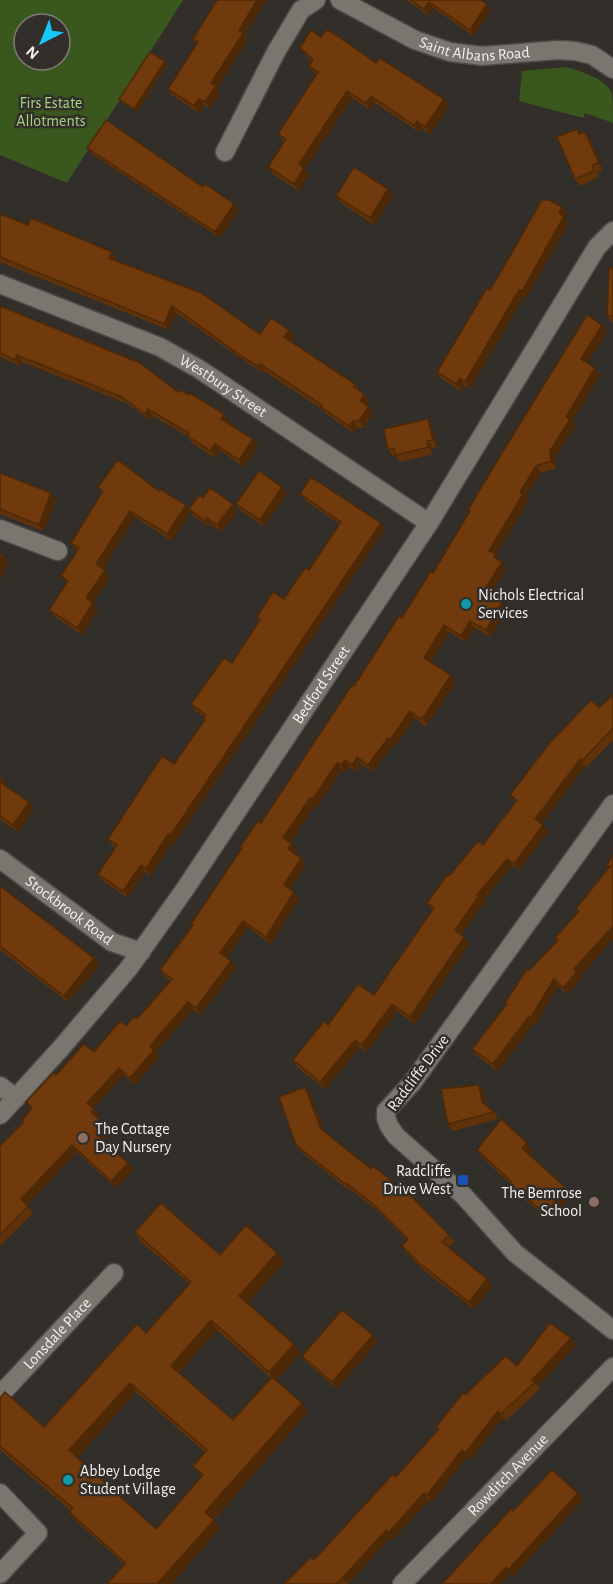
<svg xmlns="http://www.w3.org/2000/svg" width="613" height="1584" viewBox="0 0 613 1584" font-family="'Alegreya Sans',sans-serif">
<rect width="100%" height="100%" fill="#322e2a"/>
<path fill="#3a581d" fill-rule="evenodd" d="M0 0H183L67 183 0 155ZM24 24H60V60H24Z
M567 67C582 72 606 78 612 94 613 101 613 115 613 123L585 113 583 118 519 101 522 71Z"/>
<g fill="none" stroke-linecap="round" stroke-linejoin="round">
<defs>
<g id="minor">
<path id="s1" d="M340 0 415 40 450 52 482 56 558 50 575 51 592 55 613 69"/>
<path d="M225 152 276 52 301 10 316 0"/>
<path id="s2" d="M0 284 160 347 199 369 429 523"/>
<path d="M0 529 58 551"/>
<path d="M613 804 412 1083 386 1111V1118L389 1126 396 1136 464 1196 515 1253 613 1330"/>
<path id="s3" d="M0 859 112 942 141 952"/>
<path d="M0 1086 16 1098"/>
<path id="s4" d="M0 1395 114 1273"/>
<path d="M0 1493 38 1533 0 1574"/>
<path id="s5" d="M402 1584 613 1367"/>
</g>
<g id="tertiary">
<path id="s6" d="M0 1115 61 1048 129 968 185 889 429 523 597 247 613 231"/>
</g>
</defs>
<use href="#minor" stroke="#4e4b47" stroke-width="21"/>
<use href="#tertiary" stroke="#4e4b47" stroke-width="21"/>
<use href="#minor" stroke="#79756f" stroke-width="18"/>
<use href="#tertiary" stroke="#79756f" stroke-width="18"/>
</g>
<path fill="#60320a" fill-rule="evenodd" d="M217 0H266L245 35 248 40 217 88 220 93 210 109 204 105 199 113 173 96 168 89 197 44 193 39Z
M406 0H481L491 10 474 36 433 8 428 15Z
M321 37 376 63 444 99 449 106 430 134 422 128 419 132 375 103 370 110 352 98 305 169 309 174 299 191 273 174 268 167 284 141 278 134 317 75 314 73 309 66 312 61 305 54 300 48Z
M167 65 137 112 122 102 119 99Z
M577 129 580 134 590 139 603 170 597 172 599 177 580 186 575 179Z
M87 148 203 187 239 210 220 238 92 154Z
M336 196H393L374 225 341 203Z
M562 207 567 214 565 218 569 223 526 298 524 296 470 389 464 385 461 391 442 379 437 372 490 290Z
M0 214 117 259 116 261 260 334 294 337 291 341 355 384 359 390 364 394 369 401 366 405 373 413 364 428H357L354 433 326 414 322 409 264 371 263 373 249 364 176 313 169 330 0 262Z
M613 268V323H612L607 316Z
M0 306 224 414 229 421 228 423 253 439 258 446 244 467 220 450 215 458 192 443 187 436 153 416 150 420 126 403 22 362 20 366 0 357Z
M607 332 587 363 600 375 572 422 575 426 555 458 556 468 541 473 525 497 528 501 496 555 506 569 490 596 502 603 506 610 491 637 475 628 466 642 449 632 430 662 456 682 427 725 425 726 415 718 395 746 393 745 373 772 362 764 357 772 350 767 346 772 342 769 317 807 315 805 290 843 297 851 295 854 306 865 290 889 299 899 271 944 248 927 227 957 236 968 200 1015 193 1009 156 1052 159 1057 135 1085 124 1075 94 1108 99 1116 97 1118 110 1133 103 1141 128 1163 133 1170 116 1188 77 1152 27 1205 33 1213 1 1245 0 1244V1146L24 1122 31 1110 26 1102 56 1075 94 1052 126 1026 137 1019 170 981 165 977 160 970 193 926 191 924 242 849 240 847 261 823 354 686 402 618 433 573 470 512 468 510Z
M428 419 432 426 437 447 432 448 433 454 400 462 396 456H393L388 450Z
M0 473 56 500 44 531 0 514Z
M98 487 159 491 186 505 190 512 172 541 135 517 103 569 110 577 92 603 98 610 82 635 54 616 49 610 67 583 61 576 77 551 71 543 102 493Z
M287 494 264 526 241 511 236 504Z
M300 494 385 529 175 843 173 841 151 876 145 872 128 898 103 881 98 874 115 847 113 846 108 839 174 764 204 721 203 719 205 717 196 711 191 704 232 663 259 621 257 617 284 599 309 570 339 524 305 500Z
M203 498 237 511 222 532 212 525 210 527 193 516 189 509Z
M613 695V740L586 768 585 766 541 824 548 832 519 870 512 865 483 901 484 903 461 935 464 937 469 944 415 1024 397 1011 367 1052 360 1047 325 1089 297 1067 293 1060 328 1025 374 995 432 910 427 903 450 875 483 845 516 802 510 795 599 708Z
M0 776 6 784 5 786 29 802 34 809 18 832 0 820Z
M613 855V939L580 976 582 978 567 994 558 986 536 1024 534 1023 498 1071 477 1056 472 1049 507 1004 505 1003 529 971 557 941 555 938 579 912 576 909 609 867 607 865Z
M0 886 99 965 68 1002 0 950Z
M479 1085 483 1092 487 1106 494 1112 498 1119 452 1131 448 1124Z
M305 1087 310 1094 324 1132 449 1235 454 1242 448 1248 487 1279 492 1286 474 1309 423 1270 406 1252 402 1246 407 1240 378 1211 351 1190 350 1191 301 1152 296 1145Z
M477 1150H532L528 1154 571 1196 550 1219 513 1191 509 1184V1183L482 1157Z
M135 1232 220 1255 277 1253 284 1262 248 1303 294 1344 300 1353 276 1381 308 1412 214 1520 220 1529 124 1564 76 1521 69 1512 71 1511 0 1450V1398L44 1427 146 1333 190 1284 141 1242ZM217 1330 271 1378 233 1420 179 1373ZM136 1392 205 1452 193 1466 202 1477 156 1529 78 1457Z
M377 1342 337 1389 307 1363 302 1356Z
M576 1345 538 1386 540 1389 506 1421 503 1418 470 1460 467 1457 432 1502 429 1500 393 1539 391 1537 348 1584H284L314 1560 396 1477 438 1430 436 1427 465 1395 517 1366Z"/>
<path fill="#4e2908" d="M257 0H266L245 35 248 40 217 88 220 93 210 109 205 102 211 83 239 30Z
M429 2 433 8 428 15 424 9Z
M487 4 491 10 474 36 470 30Z
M165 61 167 65 137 112 134 109Z
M347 91 352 98 305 169 309 174 299 191 294 184 299 164Z
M371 96 375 103 370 110 366 103Z
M199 99 204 105 199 113 194 106Z
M444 99 449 106 430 134 425 127Z
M417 121 422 128 419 132 414 125Z
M585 132 590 139 603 170 599 163Z
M388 189 393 196 374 225 370 218Z
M234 204 239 210 220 238 215 232Z
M562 207 567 214 565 218 569 223 526 298 522 291Z
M112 252 117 259 114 265 109 258Z
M519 290 524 296 470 389 465 382Z
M172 306 176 313 169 330 164 324Z
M602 325 607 332 585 366 581 359Z
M289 330 294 337 289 344 284 337Z
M17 355 22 362 20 366 15 360Z
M260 364 264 371 263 373 258 366Z
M595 368 600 375 572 422 575 426 555 458 556 468 551 461 550 451 566 417Z
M460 378 464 385 461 391 456 384Z
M364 394 369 401 365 408 360 401Z
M369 407 373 413 364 428 359 421Z
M148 409 153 416 150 420 145 414Z
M224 414 229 421 226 425 221 419Z
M428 419 432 426 437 447 433 440Z
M353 421 357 428 354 433 349 426Z
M253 439 258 446 244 467 239 460Z
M427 441 432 448 433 454 429 447Z
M215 444 220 450 215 458 210 451Z
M536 466 541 473 525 497 528 501 496 555 500 561 499 564 489 551 520 492Z
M282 487 287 494 264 526 260 520Z
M51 493 56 500 44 531 39 525Z
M233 504 237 511 222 532 217 525Z
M186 505 190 512 172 541 167 534Z
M130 511 135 517 101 571 96 564Z
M207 518 212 525 210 527 205 521Z
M381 523 385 529 175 843 170 836Z
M3 555 8 562 0 581V563Z
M502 562 506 569 488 599 483 592Z
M105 570 110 577 91 605 86 598Z
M93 603 98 610 82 635 77 628Z
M502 603 506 610 491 637 486 630Z
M470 621 475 628 466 642 461 636Z
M444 625 449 632 429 665 424 658Z
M451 675 456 682 427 725 423 718Z
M410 711 415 718 395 746 390 740Z
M388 738 393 745 373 772 368 765Z
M357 757 362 764 357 772 352 765Z
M580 759 585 766 540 826 535 819Z
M345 760 350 767 346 772 341 765Z
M337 763 342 769 317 807 312 800Z
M2 777 6 784 4 788 0 783V780Z
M310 798 315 805 288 845 283 838Z
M29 802 34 809 18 832 13 825Z
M543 825 548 832 519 870 514 864Z
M168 834 173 841 151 876 146 869Z
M292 844 297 851 293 856 288 849Z
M301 858 306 865 288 892 284 885Z
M507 859 512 865 483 901 484 903 460 937 455 930 477 895Z
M141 865 145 872 128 898 123 891Z
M294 892 299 899 271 944 266 937Z
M243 921 248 927 225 960 220 953Z
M613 926V939L580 976 582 978 567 994 563 988 574 969Z
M464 937 469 944 415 1024 410 1017Z
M94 958 99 965 68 1002 64 996Z
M231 961 236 968 200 1015 196 1008Z
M554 979 558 986 536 1024 531 1017Z
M188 1002 193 1009 156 1052 159 1057 135 1085 130 1078 150 1046Z
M392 1004 397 1011 367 1052 362 1045Z
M529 1016 534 1023 498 1071 493 1064Z
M355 1040 360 1047 325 1089 320 1082Z
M119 1068 124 1075 92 1110 87 1103Z
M479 1085 483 1092 487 1109 482 1102Z
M305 1087 310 1094 326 1136 321 1129Z
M94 1109 99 1116 95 1119 91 1112Z
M106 1126 110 1133 102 1142 97 1135Z
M527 1143 532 1150 527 1155 522 1148Z
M72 1145 77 1152 26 1206 21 1199Z
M128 1163 133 1170 116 1188 111 1181Z
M346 1183 351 1190 350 1191 345 1184Z
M567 1189 571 1196 550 1219 545 1213Z
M277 1253 284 1262 246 1305 239 1296Z
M487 1279 492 1286 474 1309 469 1302Z
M211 1320 217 1330 177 1375 171 1366Z
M373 1335 377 1342 337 1389 332 1382Z
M571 1338 576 1345 538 1386 532 1380Z
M294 1344 300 1353 275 1382 269 1372Z
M130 1383 136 1392 76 1459 69 1450Z
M302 1403 308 1412 212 1521 205 1512Z
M498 1411 503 1418 470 1460 465 1453Z
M462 1450 467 1457 432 1502 427 1495Z
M424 1493 429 1500 393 1539 388 1533Z
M578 1493 583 1500 513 1577 508 1570Z
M214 1520 220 1529 172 1584H157Z
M386 1530 391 1537 347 1584 343 1578Z
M506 1567 510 1574 502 1584H491Z"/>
<path fill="#703a0c" stroke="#4e2908" stroke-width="1.5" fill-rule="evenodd" d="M217 0H257L239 30 243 33 211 83 216 86 205 102 199 99 194 106 168 89 198 42 193 39Z
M411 0H481L487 4 470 30 429 2 424 9Z
M311 30 321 37 326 30 333 33 376 63 380 58 444 99 425 127 417 121 414 125 371 96 366 103 347 91 299 164 304 168 294 184 268 167 286 139 278 134 318 72 309 66 313 59 300 48Z
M150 52 165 61 134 109 119 99Z
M106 120 203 187 205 184 234 204 215 232 87 148Z
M577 129 579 134 585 132 599 163 592 165 594 171 575 179 557 137Z
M354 167 388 189 370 218 336 196Z
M542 200H549L562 207 559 213 564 216 522 291 519 290 465 382 460 378 456 384 437 372 487 288 490 290 506 263Z
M0 214 28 225 31 218 112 252 109 258 201 293 260 334 271 318 289 330 284 337 355 384 354 387 364 394 360 401 369 407 359 421H353L349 426 321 407 322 405 260 364 258 366 244 358 172 306 164 324 0 257Z
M609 268H613V316H607Z
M0 306 140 363 178 392 180 390 189 395 190 393 224 414 221 419 253 439 239 460 215 444 210 451 187 436 189 433 148 409 145 414 122 397 17 355 15 360 0 353Z
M587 315 602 325 581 359 595 368 566 417 570 419 550 451 551 461 536 466 520 492 523 494 489 551 496 554 494 557 502 562 483 592 502 603 486 630 470 621 461 636 444 625 424 658 451 675 423 718 420 719 410 711 390 740 388 738 368 765 357 757 352 765 345 760 341 765 337 763 312 800 310 798 283 838 292 844 288 849 301 858 284 885 294 892 266 937 243 921 220 953 231 961 196 1008 188 1002 150 1046 154 1050 130 1078 119 1068 87 1103 94 1109 91 1112 106 1126 97 1135 128 1163 111 1181 72 1145 21 1199 28 1206 0 1235V1146L24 1122 22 1120 32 1108 26 1102 53 1073 56 1075 84 1044 94 1052 120 1021 126 1026 134 1017 137 1019 172 979 160 970 193 925 191 924 242 848 240 847 258 821 261 823 352 685 354 686 399 616 402 618 431 571 433 573 470 511 468 510 499 458Z
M428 419 433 440 427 441 429 447 396 455 394 448 388 450 384 429Z
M118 460 159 491 160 489 186 505 167 534 130 511 96 564 105 570 86 598 93 603 77 628 49 610 68 581 61 576 79 548 71 543 103 491 98 487Z
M259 471 282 487 260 520 236 504Z
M0 473 51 493 39 525 0 509Z
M311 477 381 523 170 836 168 834 146 869 141 865 123 891 98 874 117 845 108 839 162 756 174 764 205 720 203 719 206 715 191 704 224 658 232 663 260 620 257 617 273 592 284 599 305 568 309 570 341 522 300 494Z
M210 488 233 504 217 525 207 518 205 521 189 509 199 495 203 498Z
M0 554 3 555 0 563Z
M613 695V728L582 761 580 759 535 819 543 825 514 864 507 859 477 895 479 896 455 930 464 937 410 1017 392 1004 362 1045 355 1040 320 1082 293 1060 324 1021 328 1025 358 984 374 995 434 908 427 903 448 874 450 875 478 841 483 845 517 800 510 795 549 744 591 700 599 708Z
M0 782 29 802 13 825 0 816Z
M613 855V926L574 969 577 972 563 988 554 979 531 1017 529 1016 493 1064 472 1049 507 1004 505 1003 527 969 529 971 558 940 555 938 579 911 576 909 610 866 607 865Z
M0 886 94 958 64 996 0 946Z
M479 1085 482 1102 494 1112 448 1124 441 1089Z
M305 1087 321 1129 371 1169 373 1166 413 1198 449 1235 442 1242 487 1279 469 1302 419 1263 402 1246 408 1239 373 1204 346 1183 345 1184 296 1145 279 1097Z
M501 1119 527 1143 522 1148 567 1189 545 1213 509 1184 511 1181 477 1150Z
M161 1203 220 1255 246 1225 277 1253 239 1296 294 1344 269 1372 211 1320 171 1366 233 1420 272 1377 302 1403 205 1512 214 1520 157 1584H107L126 1563 69 1512 73 1508 0 1446V1398L5 1392 44 1427 137 1324 146 1333 191 1282 135 1232ZM130 1383 207 1450 193 1466 203 1475 156 1529 69 1450Z
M342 1310 373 1335 332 1382 302 1356Z
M550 1323 571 1338 532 1380 535 1382 501 1414 498 1411 465 1453 462 1450 427 1495 424 1493 388 1533 386 1530 337 1584H284L311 1557 314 1560 393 1474 396 1477 439 1429 436 1427 463 1393 465 1395 506 1356 517 1366Z
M552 1470 578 1493 508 1570 506 1567 491 1584H442L511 1509 513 1511Z"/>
<g fill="#0f9aa8" stroke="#322e2a" stroke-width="2">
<circle cx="466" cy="604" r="6"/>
<circle cx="68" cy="1480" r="6"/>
</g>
<g fill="#8d6e63" stroke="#322e2a" stroke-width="2">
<circle cx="83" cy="1138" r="6"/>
<circle cx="594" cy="1202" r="6"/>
</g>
<rect fill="#1a4fb4" stroke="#322e2a" stroke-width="2" x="457" y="1174" width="12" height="12" rx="3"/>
<g text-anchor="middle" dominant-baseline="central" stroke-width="5" stroke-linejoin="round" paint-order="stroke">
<g font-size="16" fill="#f3f1ee" stroke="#322e2a">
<text stroke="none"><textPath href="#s1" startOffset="146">Saint Albans Road</textPath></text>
<text stroke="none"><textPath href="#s2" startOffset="246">Westbury Street</textPath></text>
<text stroke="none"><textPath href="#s6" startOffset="538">Bedford Street</textPath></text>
<text stroke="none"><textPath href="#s3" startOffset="86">Stockbrook Road</textPath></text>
<text transform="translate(418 1073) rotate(-53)">Radcliffe Drive</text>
<text stroke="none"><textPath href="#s4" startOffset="84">Lonsdale Place</textPath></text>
<text stroke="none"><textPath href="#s5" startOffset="152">Rowditch Avenue</textPath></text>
</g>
<g font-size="16" fill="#a6d57f" stroke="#322e2a">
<text x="51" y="103">Firs Estate<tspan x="51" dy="18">Allotments</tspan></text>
</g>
<g font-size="16" fill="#f3f1ee" stroke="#322e2a" text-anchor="start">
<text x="478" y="595">Nichols Electrical<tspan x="478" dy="18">Services</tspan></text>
<text x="95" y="1129">The Cottage<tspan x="95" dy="18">Day Nursery</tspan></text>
<text x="451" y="1171" text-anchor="end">Radcliffe<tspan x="451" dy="18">Drive West</tspan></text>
<text x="582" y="1193" text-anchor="end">The Bemrose<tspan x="582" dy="18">School</tspan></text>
<text x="80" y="1471">Abbey Lodge<tspan x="80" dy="18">Student Village</tspan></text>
</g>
</g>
<g transform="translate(42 42) rotate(222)"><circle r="28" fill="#322e2a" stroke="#7f7c78" stroke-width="1.5"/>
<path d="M0-4.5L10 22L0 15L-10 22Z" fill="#15cafb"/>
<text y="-9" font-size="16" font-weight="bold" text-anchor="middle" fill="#f3f1ee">N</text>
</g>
</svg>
